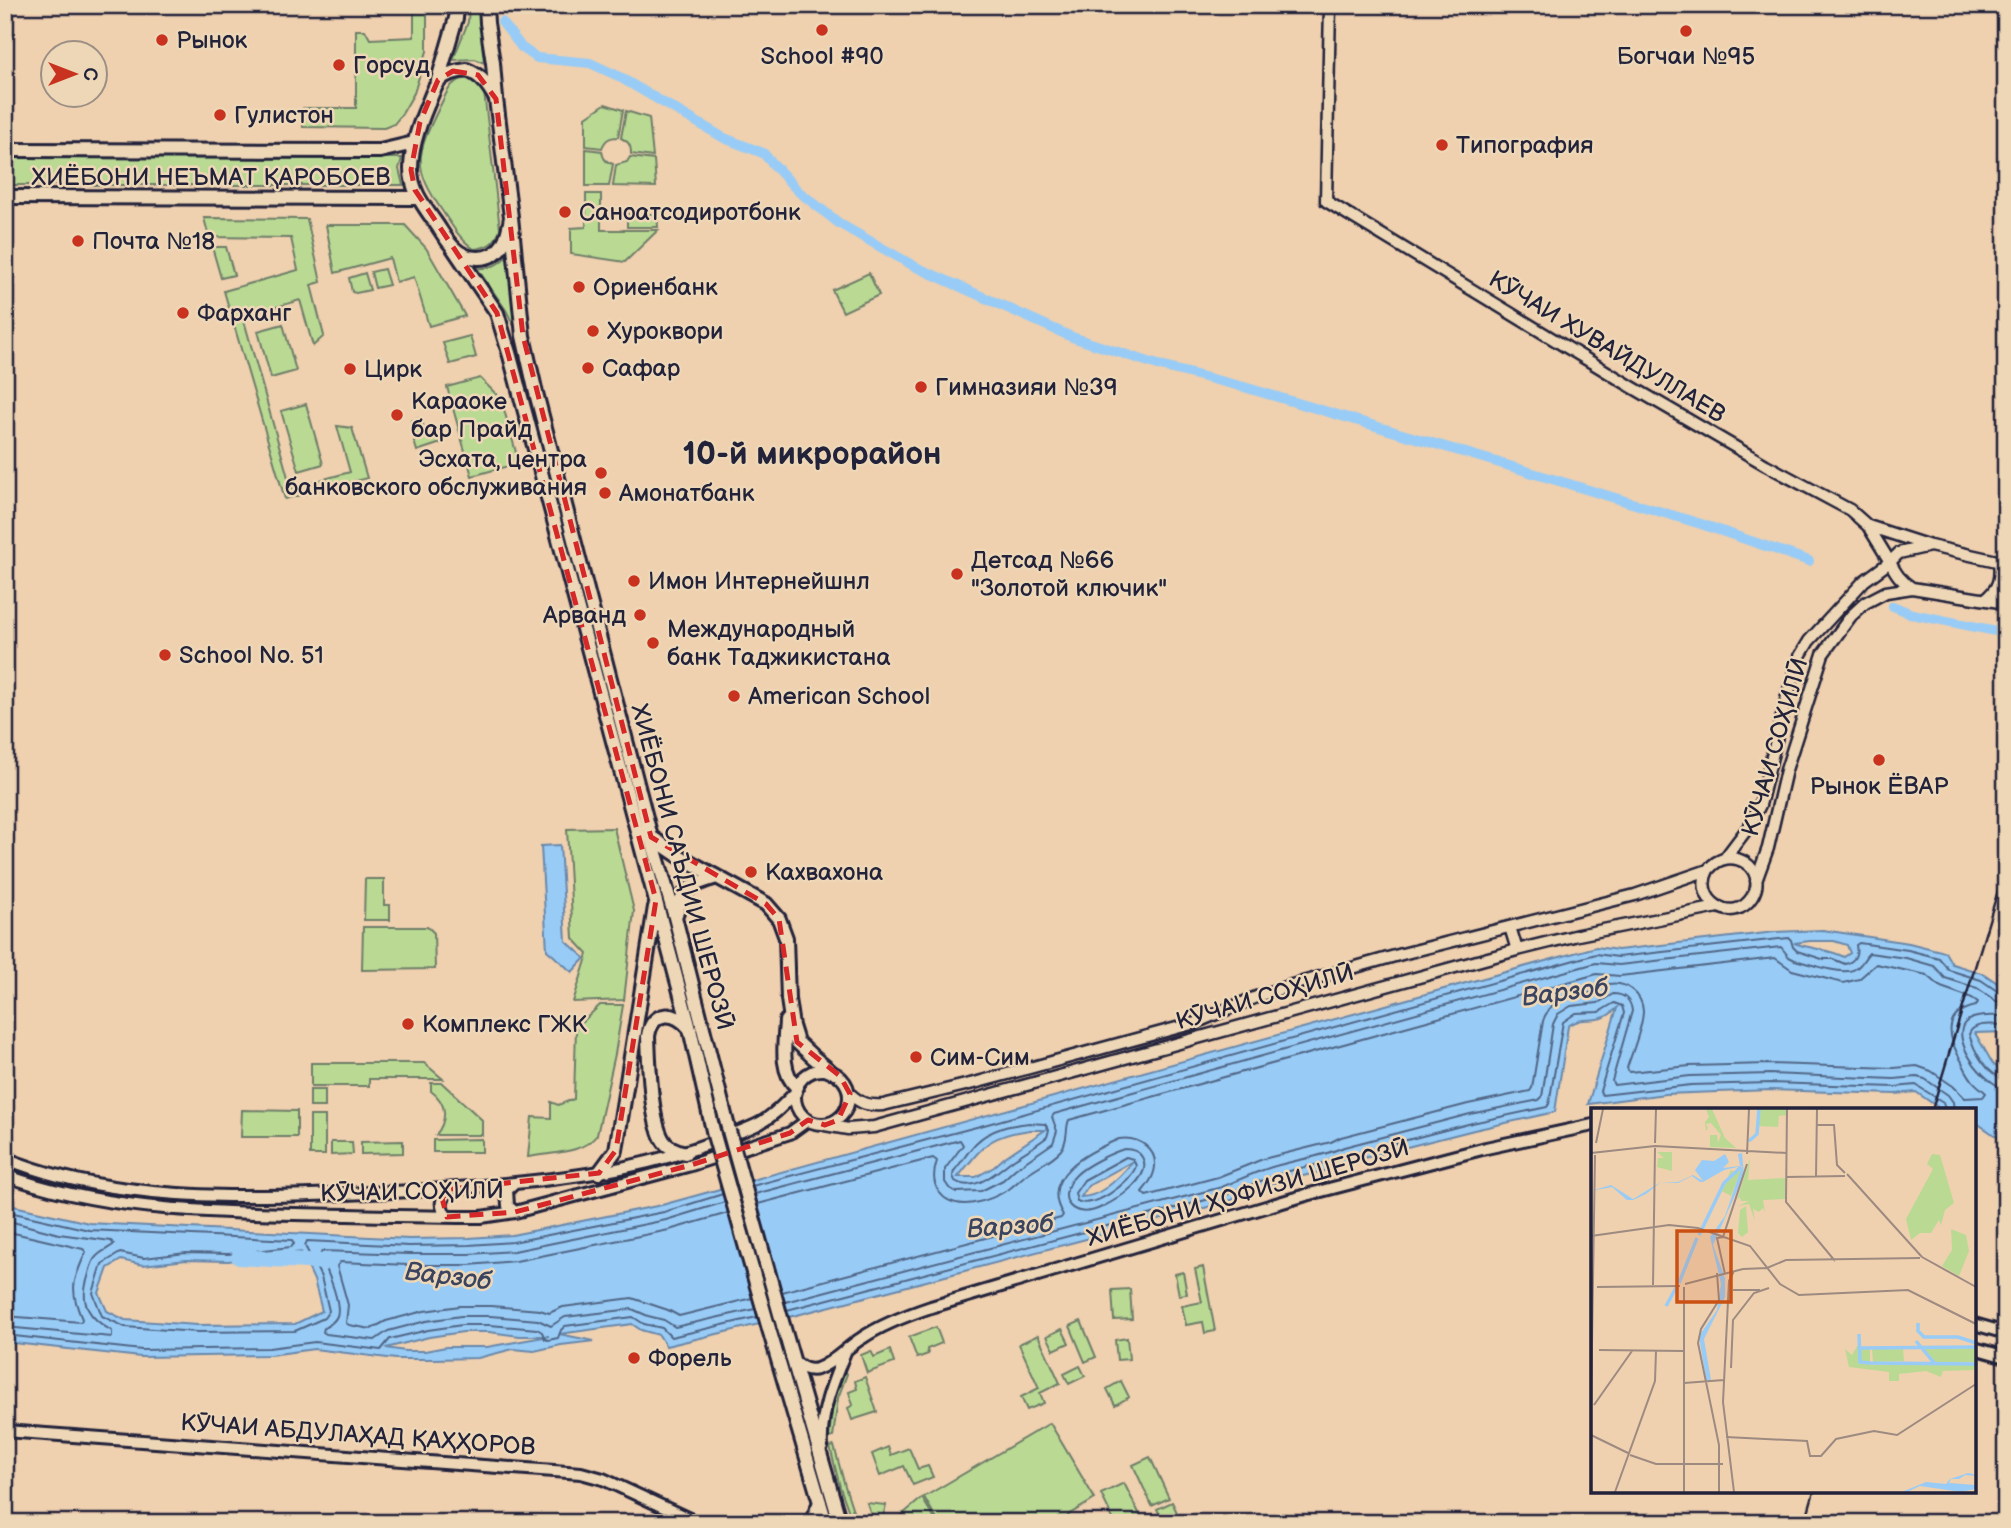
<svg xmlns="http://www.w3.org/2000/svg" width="2011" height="1528" viewBox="0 0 2011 1528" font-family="'Balsamiq Sans',sans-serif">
<rect width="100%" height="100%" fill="#efd0af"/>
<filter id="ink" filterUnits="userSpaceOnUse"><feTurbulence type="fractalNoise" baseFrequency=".0143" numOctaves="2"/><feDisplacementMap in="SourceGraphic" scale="14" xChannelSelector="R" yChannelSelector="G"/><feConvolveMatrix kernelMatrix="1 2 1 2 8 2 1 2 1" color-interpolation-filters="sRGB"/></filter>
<g filter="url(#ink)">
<path fill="#bada94" stroke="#6e7e68" stroke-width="2" d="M414 5H427V51L414 93 402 114 394 124 384 128 303 127V108H356V30H365L370 39 414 37Z
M469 5H478L484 63 475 59 453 60 468 22Z
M471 78 479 83 484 92 500 229C495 243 489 247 474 249 460 239 452 226 443 212 412 167 416 155 439 108 448 91 449 79 471 78Z
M605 104 623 110 618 137C609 137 605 140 602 148L586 146V117Z
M626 111 649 118 653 157 631 154C631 145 629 142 621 138Z
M586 149 602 151C603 159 606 162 613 164L609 186H586Z
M5 157 402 158 399 169 403 185H5Z
M630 157 654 160 656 187 613 186 616 165 627 162Z
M586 194H601V230H658L625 262 571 254V228L586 227Z
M627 214H657L658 227H627Z
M204 218 307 219 321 282 311 285 324 336 313 346 300 300 243 317 291 488 350 472 337 426 352 428 367 478 285 499 224 291 298 270 291 238 209 237Z
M326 225H405L426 248 465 316 429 326 414 277 396 282 390 258 335 273Z
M212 247H226L234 275 221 278Z
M507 256 515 328 506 310 477 268C490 269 498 265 507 256Z
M384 269 389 285 375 288 371 272Z
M365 273 370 290 356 293 352 292 349 278Z
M869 273 879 295 843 312 832 290Z
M283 324 296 371 271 378 258 331Z
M470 336 476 357 450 364 443 343Z
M480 378 501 399 519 463 472 476 447 387Z
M306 404 323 464 299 471 281 411Z
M421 418 426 435 438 432 441 443 417 451 414 441 417 440 411 421Z
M614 828 634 911 624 1000 573 1002 588 954 573 938 567 829Z
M365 879H384V905H390V920H364Z
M363 927H428L434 933 435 969 362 970Z
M600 1005H623L615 1054 597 1135C581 1155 551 1152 528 1157L532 1117 551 1118V1102L558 1105 574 1099 576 1028Z
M311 1063H424L443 1079H369V1086H311Z
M431 1083H442L482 1120V1135H436C448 1119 447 1103 431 1091Z
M310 1090H325V1107H310Z
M242 1110 297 1111V1137H241Z
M310 1116H325V1155H310Z
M482 1139V1152H433V1140Z
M403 1141V1153L361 1154V1142Z
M331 1142H352L353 1154 331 1155Z
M1203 1267 1215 1331 1205 1333 1203 1322 1186 1325 1182 1306 1202 1302 1195 1269Z
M1183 1272 1187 1294 1179 1295 1175 1274Z
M1130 1289 1132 1319 1114 1320 1112 1290Z
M1081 1321 1096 1357 1085 1362 1070 1326Z
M936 1327 942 1343 927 1349 928 1354 917 1358 909 1337Z
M1062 1329 1069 1343 1054 1350 1047 1336Z
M1038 1335 1060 1383 1040 1393 1044 1403 1027 1410 1021 1397 1039 1388 1019 1344Z
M1127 1338 1129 1359 1117 1360 1115 1340Z
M890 1350 894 1363 867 1373 861 1355 871 1351 874 1357Z
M1080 1366 1085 1376 1069 1384 1064 1374Z
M843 1372 847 1374 838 1398 833 1437 829 1438 834 1396Z
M865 1377 877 1412 852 1420 848 1408 853 1405 849 1392 857 1389 855 1381Z
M1121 1381 1129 1397 1115 1405 1107 1389Z
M1050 1423 1095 1499 1068 1515 1072 1523H939L924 1497Z
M834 1446 845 1486 857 1523H853L840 1487 830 1447Z
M888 1447 891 1455 909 1448 918 1469 928 1466 933 1477 913 1485 904 1466 880 1476 872 1454Z
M1150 1457 1169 1498 1152 1506 1133 1465Z
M1124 1483 1144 1523H1115L1101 1494Z
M922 1498 937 1523H896L897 1519Z
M1172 1502 1182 1523H1164L1157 1509Z
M867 1503 886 1505 881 1523H874Z"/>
<path fill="#98ccf6" stroke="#6988ab" stroke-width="2" fill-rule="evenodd" d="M560 845 566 941 585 958 572 972 547 950 541 846Z
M1823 930 1909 943 1945 952 1952 964 1984 974 2006 989V1032L1975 1033 1993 1064 2006 1074V1143L1974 1121V1110H1942L1916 1092 1895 1094 1770 1090 1665 1094 1588 1104 1617 1008C1612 1012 1609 1016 1602 1018 1587 1022 1584 1016 1568 1026L1555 1112 1474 1130 1348 1162 1340 1167 1270 1184 1227 1202 797 1315 666 1346 659 1335 641 1330 632 1324 559 1334 594 1341 561 1345 534 1351 513 1349 478 1358 433 1359H396L314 1349 270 1355 141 1357 5 1342V1204L89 1223 409 1239 469 1238 512 1235 662 1205 1596 947 1618 950 1775 932ZM1810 941H1834L1847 945 1850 953 1844 957C1829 949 1810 949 1794 943ZM1030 1130H1045L1005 1157 994 1167 976 1177H958C984 1145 987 1136 1030 1130ZM1133 1161C1121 1176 1102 1197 1081 1197L1088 1186ZM301 1252 314 1280 322 1311 295 1324 197 1325 125 1320 107 1311 99 1293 108 1268 121 1260 143 1265 186 1260 228 1261ZM463 1332H489L520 1336H549L487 1347H446L425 1351H405L386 1348 429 1337Z"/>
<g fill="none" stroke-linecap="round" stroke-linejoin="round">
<path stroke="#516686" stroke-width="2" d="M2006 1016C1995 1016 1976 1014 1967 1021 1947 1036 1984 1086 2006 1088
M2006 1025C1994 1025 1974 1021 1969 1034 1974 1051 1987 1076 2006 1079
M1029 1123 1045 1124 1049 1130 1047 1137C1037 1145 1025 1152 1014 1159 998 1170 976 1194 955 1181L953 1176 954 1171C962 1162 968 1151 976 1143 990 1129 1010 1125 1029 1123Z
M1124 1149C1131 1149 1138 1150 1142 1157 1154 1177 1117 1200 1102 1207 1073 1222 1053 1198 1076 1175 1086 1165 1111 1153 1124 1149Z
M1126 1157 1133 1159 1136 1166C1131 1182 1094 1210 1077 1201L1075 1193 1084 1180Z
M752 1186 984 1125 1596 954 1618 957 1789 938 1791 940 1793 947 1797 951 1822 959H1833L1845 964C1855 961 1858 955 1856 945L1859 943 1908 950 1939 958 1949 970 1981 980 2000 993 2006 994
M755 1194 960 1140 963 1145 945 1169V1182L949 1188 956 1192 981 1191 1003 1180 1015 1169 1053 1143 1057 1131 1052 1117 1054 1114 1596 963 1619 965 1781 947 1789 957 1795 960C1809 964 1844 976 1855 969 1862 965 1864 958 1869 953L1906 958 1934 966 1945 978 1977 988 1996 1001 2006 1003
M725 1202 666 1220 514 1251 469 1254H409L322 1251 320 1255C326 1268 342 1302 337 1316 334 1323 329 1325 324 1328L323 1332 326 1334 375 1340 388 1331 426 1321 461 1316H490L538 1320 551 1326 565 1317 632 1309 648 1316 664 1320 675 1327 755 1309
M758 1204 933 1158 937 1161C933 1172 932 1182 939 1192 955 1214 990 1201 1009 1189 1016 1184 1022 1177 1030 1172 1040 1165 1053 1159 1061 1150 1069 1140 1065 1129 1069 1120L1597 974 1620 976 1775 958 1792 970 1843 983 1859 979 1876 964 1927 975 1941 987 1972 998 1978 1002 1976 1006C1941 1014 1948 1039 1962 1062 1965 1069 1969 1076 1973 1081 1977 1086 1982 1089 1986 1093L1983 1097 1965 1098 1953 1086 1931 1071 1917 1066 1894 1068 1769 1064 1690 1066 1629 1072 1627 1068C1632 1052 1643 1027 1643 1011 1642 994 1626 981 1609 984 1602 986 1597 992 1590 993 1584 994 1579 993 1574 994 1559 997 1547 1008 1543 1021L1532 1088 1530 1091 1468 1104 1341 1137 1331 1142 1263 1159 1218 1177 1146 1196 1142 1192C1147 1186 1152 1180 1154 1172 1160 1150 1139 1136 1119 1139 1090 1151 1038 1176 1063 1215L1061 1218 782 1292
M5 1211 89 1230 292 1240 294 1244 291 1247 228 1254 186 1253 144 1258 120 1253 102 1264 93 1293 102 1316 125 1327 197 1332 295 1331 324 1318 329 1311 321 1277 305 1246 307 1241 409 1246 469 1245 513 1242 664 1212 723 1194
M728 1213 669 1230 516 1261 469 1265H408L340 1262 337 1266 348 1305 346 1323 349 1325 371 1329 386 1321 424 1311 460 1306H491L540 1310 549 1313 563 1307 632 1298 668 1310 679 1316 752 1298
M5 1220 59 1234 111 1241 114 1244C109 1249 101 1251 96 1257 91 1262 90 1271 88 1277 79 1304 89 1318 112 1331V1337L5 1327
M5 1231 83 1249 86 1252C73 1280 69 1290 82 1319L81 1322 5 1316
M785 1302 1222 1187C1241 1179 1259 1170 1279 1165 1301 1159 1324 1156 1344 1147L1470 1114 1539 1100 1542 1097 1553 1024 1558 1014 1571 1006 1598 1003 1613 994C1624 994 1631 1000 1632 1011L1612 1081 1614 1085 1690 1076 1770 1074 1894 1079 1917 1077 1925 1079 1948 1095 1953 1102 1954 1110
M787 1310 1225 1195C1247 1186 1269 1177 1293 1170 1310 1165 1329 1164 1346 1156L1472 1123 1547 1107 1549 1104 1563 1022 1576 1013 1599 1012 1614 1003 1622 1006 1624 1013 1600 1091 1602 1095 1691 1085 1770 1083 1895 1087 1916 1085 1943 1102 1945 1110
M5 1335 142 1350 269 1348 315 1342 381 1350 390 1339 428 1330 462 1325H490L537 1329 542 1332 545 1339 548 1340 558 1338 561 1330 565 1326 633 1317 644 1324 662 1328 671 1337 757 1317"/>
<path stroke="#98ccf6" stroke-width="10" d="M502 22 519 44
M521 47 537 58 590 63 616 75 724 138 763 153 798 191 840 224 914 266 1072 337 1164 367 1244 387 1503 464 1701 524 1809 561
M1893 606 1912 614 2006 633"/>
<path stroke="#98ccf6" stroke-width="16" d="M239 1257 325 1262"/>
<defs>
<path id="tertiary" d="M1330 5 1326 201 1632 387 1766 465 1850 510 1868 526 1890 562 1864 581 1809 641 1800 656 1787 696 1760 805 1750 825 1725 858
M1868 526 1930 546 2006 563
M1930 546 1899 553 1890 562C1896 574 1901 581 1912 588L2006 603
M1985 599C1999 589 2001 578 1999 561
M1756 881 1768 848 1786 770 1823 654 1851 616 1865 603 1886 592 1912 588
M1510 927 1517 950
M850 1094C861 1104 868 1106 883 1105L978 1082 1195 1023 1261 995 1292 985 1402 954 1635 895 1708 870C1730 842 1770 869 1752 897 1734 926 1692 901 1708 870
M825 1125 848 1129 874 1127 1517 950 1578 935 1718 907"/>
<path id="secondary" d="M795 1097a27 27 0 1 1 54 0a27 27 0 1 1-54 0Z
M5 1158C44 1174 87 1184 128 1189 200 1199 273 1196 345 1194 406 1192 465 1188 525 1182 592 1175 653 1165 716 1141 730 1135 747 1130 760 1123 775 1115 785 1103 796 1092
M5 1175C97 1209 198 1212 295 1214 357 1215 419 1217 481 1217L515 1212 691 1165 790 1133 808 1120
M515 1212 508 1206 507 1190 515 1183
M447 1217C438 1204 441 1199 451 1189
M1974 1324 2006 1333
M1974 1348 2006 1357
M793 1361C800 1366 807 1372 817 1369 834 1363 847 1347 862 1338 883 1324 907 1315 931 1307L1306 1195 1486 1148 1593 1125
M5 1431 581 1473 603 1479 698 1523
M822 1447C820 1413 832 1384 845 1352"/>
<path id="primary" d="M486 5 487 23 493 63 496 99
M438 80 456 18 457 5"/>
<path id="trunk" d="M467 70C482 76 488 85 496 99L511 217C508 237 502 258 478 258 469 258 460 254 454 248 446 241 441 230 435 222 423 205 411 190 411 169 411 147 419 125 427 106 437 82 438 73 467 70Z
M5 150 380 151 414 143
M5 197 417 198
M511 217 523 336 535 389 651 837 675 917 729 1131
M453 248 497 313 510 356 690 1029 714 1135
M651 837 679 856 766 904 779 919 786 938 788 999 792 1026 797 1042 813 1057 830 1071
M675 917C686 886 687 886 717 877
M786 1021C785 1041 779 1072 797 1087
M685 1153C678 1151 671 1149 666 1144 650 1127 649 1060 648 1036 652 1010 676 1010 690 1029
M599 1173 616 1150 655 907
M783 1325 840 1523
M769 1329 826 1523
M811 1523 820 1502"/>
</defs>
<use href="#tertiary" stroke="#22223b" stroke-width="15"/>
<use href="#secondary" stroke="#22223b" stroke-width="16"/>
<use href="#primary" stroke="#22223b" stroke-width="18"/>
<use href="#trunk" stroke="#22223b" stroke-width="18"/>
<use href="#tertiary" stroke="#eed7b6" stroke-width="10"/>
<use href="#secondary" stroke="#eed7b6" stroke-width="10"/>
<use href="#primary" stroke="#eed7b6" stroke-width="12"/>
<use href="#trunk" stroke="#eed7b6" stroke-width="12"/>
<path stroke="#22223b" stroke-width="2.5" d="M1932 1110 2006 864
M1805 1523 1814 1491"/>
<defs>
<path id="trunk-bridge" d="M729 1131 783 1325
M714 1135 769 1329"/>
</defs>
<use href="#trunk-bridge" stroke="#22223b" stroke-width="18" stroke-linecap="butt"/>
<use href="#trunk-bridge" stroke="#eed7b6" stroke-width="12"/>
</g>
</g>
<path fill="none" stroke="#d62828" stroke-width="5" stroke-dasharray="14 9" stroke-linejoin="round" d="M453 71 478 75 496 99 523 336 651 837 766 904 779 919 797 1042 840 1076 850 1094 838 1120 825 1125 808 1120 790 1133 691 1165 515 1212 447 1217 442 1198 451 1189 599 1173 616 1150 656 900 497 313 415 190 411 170 420 122 438 80Z"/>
<g fill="#c8321e" stroke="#eed7b6" stroke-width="2.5">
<circle cx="822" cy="30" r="7"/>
<circle cx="1686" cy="31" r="7"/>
<circle cx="162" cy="40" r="7"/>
<circle cx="339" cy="65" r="7"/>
<circle cx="220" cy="115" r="7"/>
<circle cx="1442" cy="145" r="7"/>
<circle cx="565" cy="212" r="7"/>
<circle cx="78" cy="241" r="7"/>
<circle cx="579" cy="287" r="7"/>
<circle cx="183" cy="313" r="7"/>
<circle cx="593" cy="331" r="7"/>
<circle cx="588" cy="368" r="7"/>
<circle cx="350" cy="369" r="7"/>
<circle cx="921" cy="387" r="7"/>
<circle cx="397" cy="415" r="7"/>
<circle cx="601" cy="473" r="7"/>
<circle cx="605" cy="493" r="7"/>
<circle cx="957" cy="574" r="7"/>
<circle cx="634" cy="581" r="7"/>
<circle cx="640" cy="615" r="7"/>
<circle cx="653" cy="643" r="7"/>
<circle cx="165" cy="655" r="7"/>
<circle cx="734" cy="696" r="7"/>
<circle cx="1879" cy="760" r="7"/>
<circle cx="751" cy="872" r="7"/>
<circle cx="408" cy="1024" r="7"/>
<circle cx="916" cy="1057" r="7"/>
<circle cx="634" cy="1358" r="7"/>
</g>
<g text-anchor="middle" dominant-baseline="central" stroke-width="5" stroke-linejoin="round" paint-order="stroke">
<g font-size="24" fill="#22223b" stroke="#eed7b6" text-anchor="start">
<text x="176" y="40">Рынок</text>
<text x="822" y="56" text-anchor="middle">School #90</text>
<text x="1686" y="56" text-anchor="middle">Богчаи №95</text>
<text x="353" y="65">Горсуд</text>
<text x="234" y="115">Гулистон</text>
<text x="1456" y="145">Типография</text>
<text x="579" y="212">Саноатсодиротбонк</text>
<text x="92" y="241">Почта №18</text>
<text x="593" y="287">Ориенбанк</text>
<text x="197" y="313">Фарxанг</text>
<text x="607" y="331">Хуроквори</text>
<text x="602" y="368">Сафар</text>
<text x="364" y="369">Цирк</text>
<text x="935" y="387">Гимназияи №39</text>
<text x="411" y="401">Караоке<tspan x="411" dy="28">бар Прайд</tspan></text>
<text x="587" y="459" text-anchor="end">Эсхата, центра<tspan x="587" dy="28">банковского обслуживания</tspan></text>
<text x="619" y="493">Амонатбанк</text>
<text x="971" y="560">Детсад №66<tspan x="971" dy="28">"Золотой ключик"</tspan></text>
<text x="648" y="581">Имон Интернейшнл</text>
<text x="626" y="615" text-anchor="end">Арванд</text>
<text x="667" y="629">Международный<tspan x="667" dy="28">банк Таджикистана</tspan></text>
<text x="179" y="655">School No. 51</text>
<text x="748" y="696">American School</text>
<text x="1879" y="786" text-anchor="middle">Рынок ЁВАР</text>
<text x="765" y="872">Кахвахона</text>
<text x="422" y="1024">Комплекс ГЖК</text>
<text x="930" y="1057">Сим-Сим</text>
<text x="648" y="1358">Форель</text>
</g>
<g font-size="24" fill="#22223b" stroke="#eed7b6">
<text x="211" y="177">ХИЁБОНИ НЕЪМАТ ҚАРОБОЕВ</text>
<text transform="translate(1607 347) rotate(31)">КӮЧАИ ХУВАЙДУЛЛАЕВ</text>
<text transform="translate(1775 747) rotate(-74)">КӮЧАИ СОҲИЛӢ</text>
<text transform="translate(682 867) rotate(75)">ХИЁБОНИ САЪДИИ ШЕРОЗӢ</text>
<text transform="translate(1265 997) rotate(-16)">КӮЧАИ СОҲИЛӢ</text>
<text transform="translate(412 1192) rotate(-1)">КӮЧАИ СОҲИЛӢ</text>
<text transform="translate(1248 1193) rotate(-16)">ХИЁБОНИ ҲОФИЗИ ШЕРОЗӢ</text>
<text transform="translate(358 1435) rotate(4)">КӮЧАИ АБДУЛАҲАД ҚАҲҲОРОВ</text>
</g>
<g font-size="26" font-style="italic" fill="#3a4460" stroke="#eed7b6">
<text transform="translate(1565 993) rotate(-7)">Варзоб</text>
<text transform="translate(1010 1227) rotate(-4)">Варзоб</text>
<text transform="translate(448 1277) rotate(7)">Варзоб</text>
</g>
<g font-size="32" font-weight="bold" fill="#22223b" stroke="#eed7b6">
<text x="812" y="454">10-й микрорайон</text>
</g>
</g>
<g transform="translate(1591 1108)">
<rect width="385" height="385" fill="#efd0af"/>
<path d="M115 1H121L134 30 145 40 119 39V27H126L127 35 130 27 120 15 115 16 117 20 115 23 114 14 118 9ZM168 1H196V7L188 8 187 19 167 18ZM66 44H81V63L66 59 67 50H73ZM341 46 349 47 363 95 354 102 350 117 348 112 340 125H329L320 132 315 111 342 61 336 56ZM159 50 157 72 194 70V91L172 92 174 105 172 100 168 104 162 101 164 113 158 96 147 98 158 93H150L149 89 146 92ZM151 60 140 88 131 83 140 62 145 65ZM155 98 157 124 151 129 147 125 149 102ZM360 121 375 127 378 143 368 168 351 158 361 142ZM267 237 279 241V257H385V262L352 263 350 269 335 263 308 266V273H298V264L258 259 254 241 261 247ZM281 240H312L313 253 282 254ZM385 240V254H343L333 241Z" fill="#bada94"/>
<path d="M151 45 153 67 122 137 134 170V189L113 231 120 272H115L108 228 126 202 130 176 119 129 134 108 151 58 133 62 112 74H109L101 68 87 75 70 74 55 86 42 92H36L21 79 0 83 20 77 42 91 70 74H87L102 67 112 73 104 62 111 52 123 53 134 46 138 54 132 60 149 58 147 46ZM377 365 382 366 385 368 374 367 368 371H360L358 375 385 377 384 381 370 384 329 378 316 384H311L335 374 355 376 359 371Z" fill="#98ccf6"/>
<path fill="none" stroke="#98ccf6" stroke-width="3.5" d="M158 33 166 26 168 1M108 127 133 75 150 59M88 175 106 130M75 198 86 178M327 215V223L333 229H367L385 235M268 226 269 254 279 255M325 233 344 256M268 240 385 239M279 255 385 256"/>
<path fill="none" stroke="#9d8a81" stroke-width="2" d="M196 1 195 94 244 153M226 17H243L246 57 254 65M5 35 12 1M64 35 65 1M0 45 64 38 196 45M156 46 158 1M256 66 331 149M225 68 226 1M195 69 254 68M0 128 78 117 107 120 159 138 189 176 208 187 317 182 385 216M331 149 385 179M143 163 138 173 132 294 143 384M126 165 128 192 110 221 107 235 128 337V384M134 166 126 130 132 129 156 56M94 176 152 161 176 160 195 152 329 150M62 177 64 40M6 179 89 178M142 182H169M8 242 93 243M140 260 142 212 163 185 178 180M93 275 133 272M3 297 41 243M0 299 4 47M0 327 37 345M135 329 216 333 219 348H230L245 331 283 323 306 327 385 276M39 347 65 356H132M24 384 64 273 65 243M93 384V179"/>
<path fill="#ca5113" fill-opacity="0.15" stroke="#ca5113" stroke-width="3.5" d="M86 123H140V194H86Z"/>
<rect width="385" height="385" fill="none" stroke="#22223b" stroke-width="3.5"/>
</g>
<rect width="2011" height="1528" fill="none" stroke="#eed7b6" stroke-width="28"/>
<rect x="14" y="14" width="1983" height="1500" fill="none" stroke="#22223b" stroke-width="2.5" filter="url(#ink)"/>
<g transform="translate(74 74) rotate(90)"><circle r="33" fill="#eed7b6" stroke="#9c8f85" stroke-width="2"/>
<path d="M0-5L12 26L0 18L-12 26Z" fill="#c8321e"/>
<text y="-10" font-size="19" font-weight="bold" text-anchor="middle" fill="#22223b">С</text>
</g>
</svg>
